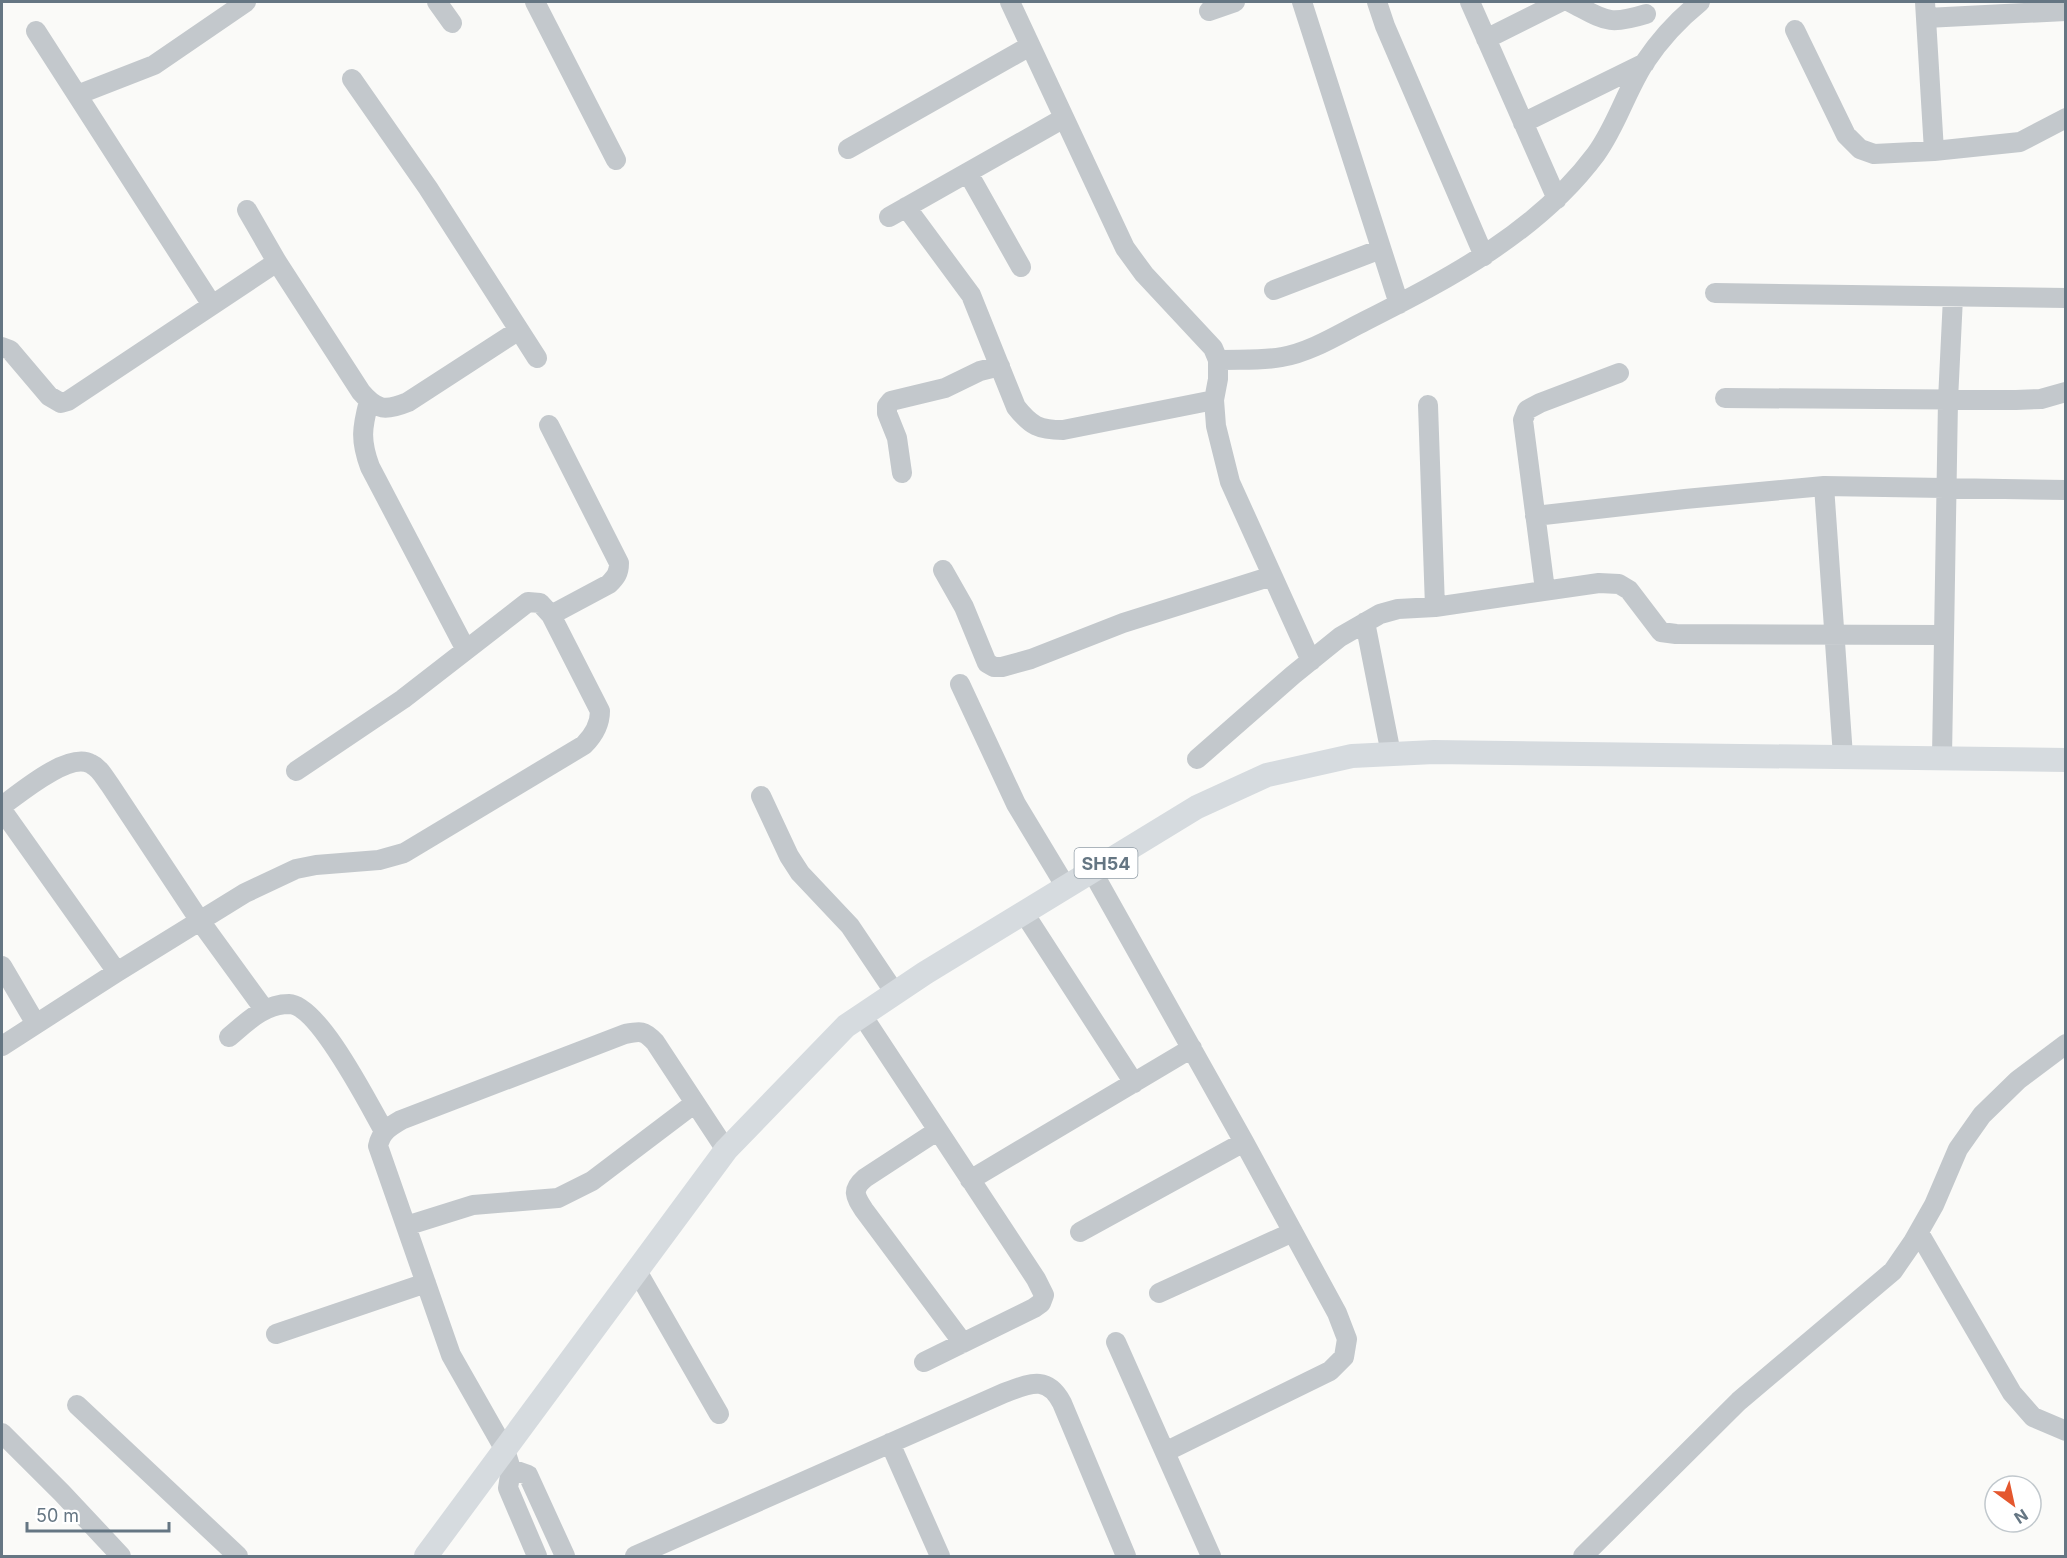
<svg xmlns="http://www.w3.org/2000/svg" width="2067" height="1558" viewBox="0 0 2067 1558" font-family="Inter,sans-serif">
<rect width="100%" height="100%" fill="#fafaf8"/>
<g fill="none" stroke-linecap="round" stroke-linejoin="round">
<path stroke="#c3c8cc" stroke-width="20" d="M437 2 452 23
M535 2 616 160
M1010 2 1125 248 1144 274 1213 348 1218 360V379L1214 400 1216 426 1230 482 1311 661
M1302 2 1399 304
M1377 2 1385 26 1484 256
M1470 2 1557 199
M1570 2C1605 20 1607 26 1646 14
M1925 2 1934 151
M1209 11 1235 2
M1926 18 2066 11
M1795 30 1846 135 1860 149 1874 154 1934 151 2020 142 2066 118
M36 31 212 305
M1486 39 1560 2
M352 79 428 188 537 358
M77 95 154 65 246 2
M1523 123 1645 63
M848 149 1030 46
M968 173 1021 267
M906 207 971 295 1016 407C1031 426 1039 430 1063 430L1214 400
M247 210 277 262 361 392C377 411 386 411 408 402L519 330
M889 217 1064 118
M1274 290 1381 249
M1715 293 2066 298
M2 347 10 350 49 396 61 403 68 401 277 262
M1218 360C1239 359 1262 361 1282 357 1311 352 1339 334 1365 321 1450 278 1538 232 1596 154 1617 125 1626 91 1645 62 1661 38 1679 19 1700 2
M1725 398 2016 400 2041 399 2066 392
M369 401C362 428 360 440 370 467L466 650
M1428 405 1435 607
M549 425 619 563C619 573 616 577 609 584L551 615
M902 473 897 438 887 413V406L891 401 945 388 980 371 1000 366
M1824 486 1843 756
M1535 516 1685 499 1824 486 2066 490
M943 570 964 607 987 663 994 667H1002L1031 659 1123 623 1272 576
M1545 590 1523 420 1527 410 1540 403 1619 373
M1365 622 1391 754
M960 684 1016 804 1066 887
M1942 757 1948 400 1953 297
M1197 759 1293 675 1340 637 1380 614 1398 609 1435 607 1599 583 1619 584 1629 590 1661 632 1676 634 1944 635
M761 796 789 856 800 873 850 926 895 993
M2 806C20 793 69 751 91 764 100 768 104 777 110 785L200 921 264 1009
M2 810 117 972
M1092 871 1244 1142 1337 1313 1347 1339 1344 1357 1330 1371 1165 1452
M1024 913 1134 1083
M2 966 36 1024
M862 1015 1036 1279 1044 1295 1041 1303 1034 1308 924 1362
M229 1037C247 1022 264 1004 289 1004 319 1005 369 1105 384 1131
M2 1046 117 972 245 893 296 869 316 865 379 860 404 853 584 745C594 735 600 725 600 711L551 615 540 603 528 602 403 699 296 771
M937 1131 865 1178C851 1190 855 1196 864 1210L963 1343
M970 1180 1192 1048
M406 1226 473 1205 558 1198 592 1181 695 1103
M1080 1232 1244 1142
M1919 1233 2012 1393 2033 1417 2066 1431
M637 1271 719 1414
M1159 1293 1293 1232
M276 1334 426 1283
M1116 1342 1211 1556
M77 1405 238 1556
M2 1433 62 1493 121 1556
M890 1443 940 1556
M511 1469 528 1475 565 1556
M537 1556 508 1488 511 1469 505 1450 451 1355 378 1146C381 1132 389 1127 401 1120L625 1034C640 1031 644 1030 655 1042L726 1150
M635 1556 1004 1393C1029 1384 1047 1374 1062 1403L1126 1556
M1583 1556 1739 1401 1893 1271 1913 1242 1934 1205 1958 1149 1982 1115 2018 1080 2066 1044"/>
<path stroke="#d6dbdf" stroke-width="24" d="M426 1556 726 1150 846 1026 925 973 1197 807 1267 775 1352 756 1434 752 2066 760"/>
</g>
<g text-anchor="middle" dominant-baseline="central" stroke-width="6" stroke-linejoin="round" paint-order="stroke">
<rect fill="#fff" stroke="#939fa8" stroke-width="1.5" x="1074.5" y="848" width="63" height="30" rx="4.5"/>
<g font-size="18" font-weight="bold" fill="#657683">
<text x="1106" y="863">SH54</text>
</g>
</g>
<rect width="2067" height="1558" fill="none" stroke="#657683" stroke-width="6"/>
<g transform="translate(2013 1504) rotate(147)"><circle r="28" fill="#ffffff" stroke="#c1c8cd" stroke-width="1.5"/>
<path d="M0-4.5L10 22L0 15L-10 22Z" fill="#e4572e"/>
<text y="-9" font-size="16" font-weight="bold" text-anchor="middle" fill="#657683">N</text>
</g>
<path d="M27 1522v9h142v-9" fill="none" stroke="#657683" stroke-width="3"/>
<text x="36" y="1522" font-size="18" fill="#657683" stroke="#ffffff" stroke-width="4.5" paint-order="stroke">50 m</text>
</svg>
